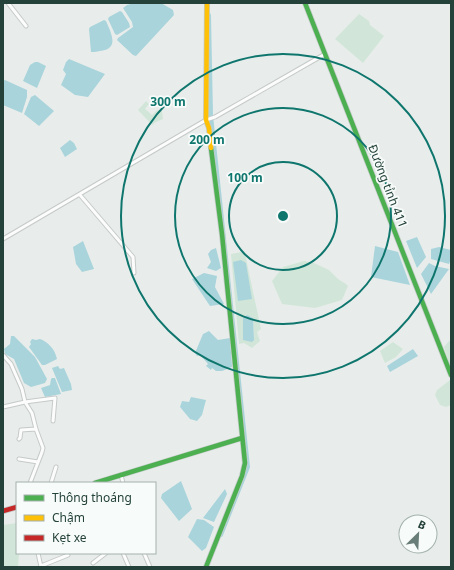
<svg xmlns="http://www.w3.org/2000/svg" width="454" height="570" viewBox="0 0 454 570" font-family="'Noto Sans',sans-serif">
<rect width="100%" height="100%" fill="#e8edeb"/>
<path fill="#d1e6d8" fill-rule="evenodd" d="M359 14 369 21 370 25 384 36 363 63 335 39Z
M146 101 149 104 145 109 152 115C156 112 156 108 162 111L163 119 156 122 152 125 138 110Z
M242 252 245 254 261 329 257 332 260 341 252 348 244 343 239 344 231 254ZM246 315 253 318 254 340 243 326V318Z
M304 261 314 263 329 270 338 279 346 284 348 286 342 300 315 308 282 304 272 281 283 267Z
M449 341H451V368L444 347Z
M393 342 403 349 396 357 385 363 380 351Z
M450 380 451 405 446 407 440 405 435 395 437 390Z
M17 523V553H19L18 567H3V525Z"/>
<path fill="#a9d4db" d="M134 3H161L173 10 174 15 136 56 133 55 117 40 118 38 133 27 132 22 123 8 127 5Z
M120 11 122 12 129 23 130 27 117 35 115 34 108 19 109 17Z
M104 20 106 21C109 28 117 43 109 48 106 51 98 51 94 52H91L89 29 90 27Z
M69 59 105 74 88 97 75 95 61 85 66 74 63 70 66 62Z
M35 62H38L46 66 37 88 23 81 30 65Z
M5 80 27 90V97L22 113 3 105V81Z
M35 95 54 111 39 126 24 114 31 97Z
M70 140 74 143 77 149 65 157 60 148Z
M417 237 426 257 417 268 406 241Z
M83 241 94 269 82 272 76 264 73 247Z
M375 246 398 252 410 285 371 277Z
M439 247 451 250V259L449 264 431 259V249Z
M216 248 221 268 216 271 207 268 211 262 208 254 211 250Z
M241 260 246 263 252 299 238 301 233 262Z
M429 263 435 266 449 269 431 294 421 274Z
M204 273 217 276 215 287 224 304 210 306 192 279Z
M247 315 253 318 254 340 252 342 243 340V318Z
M209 331 218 340 230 338 232 367 222 371H216L212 368 211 370 206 366 208 364 200 355 197 356 195 353 203 334Z
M11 336H14L35 357 47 379 45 383 31 387 24 383 14 359 5 354 4 349 10 344Z
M32 339 36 340 40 339C48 342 55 349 57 359L45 365H42L29 347 31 344 30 342Z
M413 349 418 356 390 372 387 366Z
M58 366 60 369 64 368 71 384 72 390 62 392 52 368Z
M52 378H55L61 394 45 397 41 388 50 385 51 379Z
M191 397 206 400 202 415 197 421 190 419 180 407 182 401 189 402Z
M181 481 192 509 179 521 161 498 162 494Z
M225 489 227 494 214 522 203 518Z
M197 519 204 520 214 527 206 548 202 551 188 537Z"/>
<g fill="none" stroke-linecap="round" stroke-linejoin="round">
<path stroke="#a9d4db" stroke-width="4" d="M209 15 211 115 248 467 221 535"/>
<defs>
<path id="street" d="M8 3 26 26
M80 195 133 257 134 273
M3 239 206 120 215 117 325 54
M3 355 11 364 22 389 25 402 32 413 36 429 43 448 42 452 30 483
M3 407 25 402 55 398 53 421
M19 439 20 438 21 430 36 429
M19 459 38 462
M121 475 123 483
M51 483 56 467
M38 553 41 567
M123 553 129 567
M144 553 150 567
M93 563 106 553
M41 566 68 555"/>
<path id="fast" d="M305 3 451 375
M95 483 242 438
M206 567 242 476 245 463 222 234 211 148"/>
<path id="slow" d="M207 3 206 120 209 128 211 148"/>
<path id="jam" d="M3 511 17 507"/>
</defs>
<use href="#street" stroke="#c5cac8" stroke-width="5"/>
<use href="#fast" stroke="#c3cbc8" stroke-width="6"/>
<use href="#slow" stroke="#c3cbc8" stroke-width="6"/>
<use href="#jam" stroke="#c3cbc8" stroke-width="6"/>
<use href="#street" stroke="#fcfcfc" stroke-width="3"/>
<use href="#fast" stroke="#4caf50" stroke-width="4.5"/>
<use href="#slow" stroke="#ffc107" stroke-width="4.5"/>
<use href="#jam" stroke="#c62828" stroke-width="4.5"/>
</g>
<g fill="none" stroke="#0f766e" stroke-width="2">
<circle cx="283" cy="216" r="54"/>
<circle cx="283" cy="216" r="108"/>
<circle cx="283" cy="216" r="162"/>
</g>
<g text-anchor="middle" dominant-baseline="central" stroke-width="3.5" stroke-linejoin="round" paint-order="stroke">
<g font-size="12" fill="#24423a" stroke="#f7fbf9">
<text transform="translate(388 186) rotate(69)">Đường tỉnh 411</text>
</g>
</g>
<circle cx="283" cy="216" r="6" fill="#0f766e" stroke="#f7fbf9" stroke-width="2"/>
<g font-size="12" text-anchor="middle" font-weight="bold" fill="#0f766e" stroke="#f7fbf9" stroke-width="3.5" stroke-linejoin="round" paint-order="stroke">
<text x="168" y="106">300 m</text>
<text x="207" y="144">200 m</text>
<text x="245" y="182">100 m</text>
</g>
<rect width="454" height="570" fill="none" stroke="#24423a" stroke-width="8"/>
<rect x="16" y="482" width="140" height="72" fill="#f7fbf9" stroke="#a3b1ad"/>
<rect x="24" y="495" width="20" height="6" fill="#4caf50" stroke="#a3b1ad"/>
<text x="52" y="502" font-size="12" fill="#24423a">Thông thoáng</text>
<rect x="24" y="515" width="20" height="6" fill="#ffc107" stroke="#a3b1ad"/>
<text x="52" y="522" font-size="12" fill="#24423a">Chậm</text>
<rect x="24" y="535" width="20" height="6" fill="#c62828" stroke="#a3b1ad"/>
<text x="52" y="542" font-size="12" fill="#24423a">Kẹt xe</text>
<g transform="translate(418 534) rotate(24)"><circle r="19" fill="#f7fbf9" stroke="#a3b1ad"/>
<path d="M0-3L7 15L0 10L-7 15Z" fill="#697e78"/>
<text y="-6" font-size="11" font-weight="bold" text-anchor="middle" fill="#24423a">B</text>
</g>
</svg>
